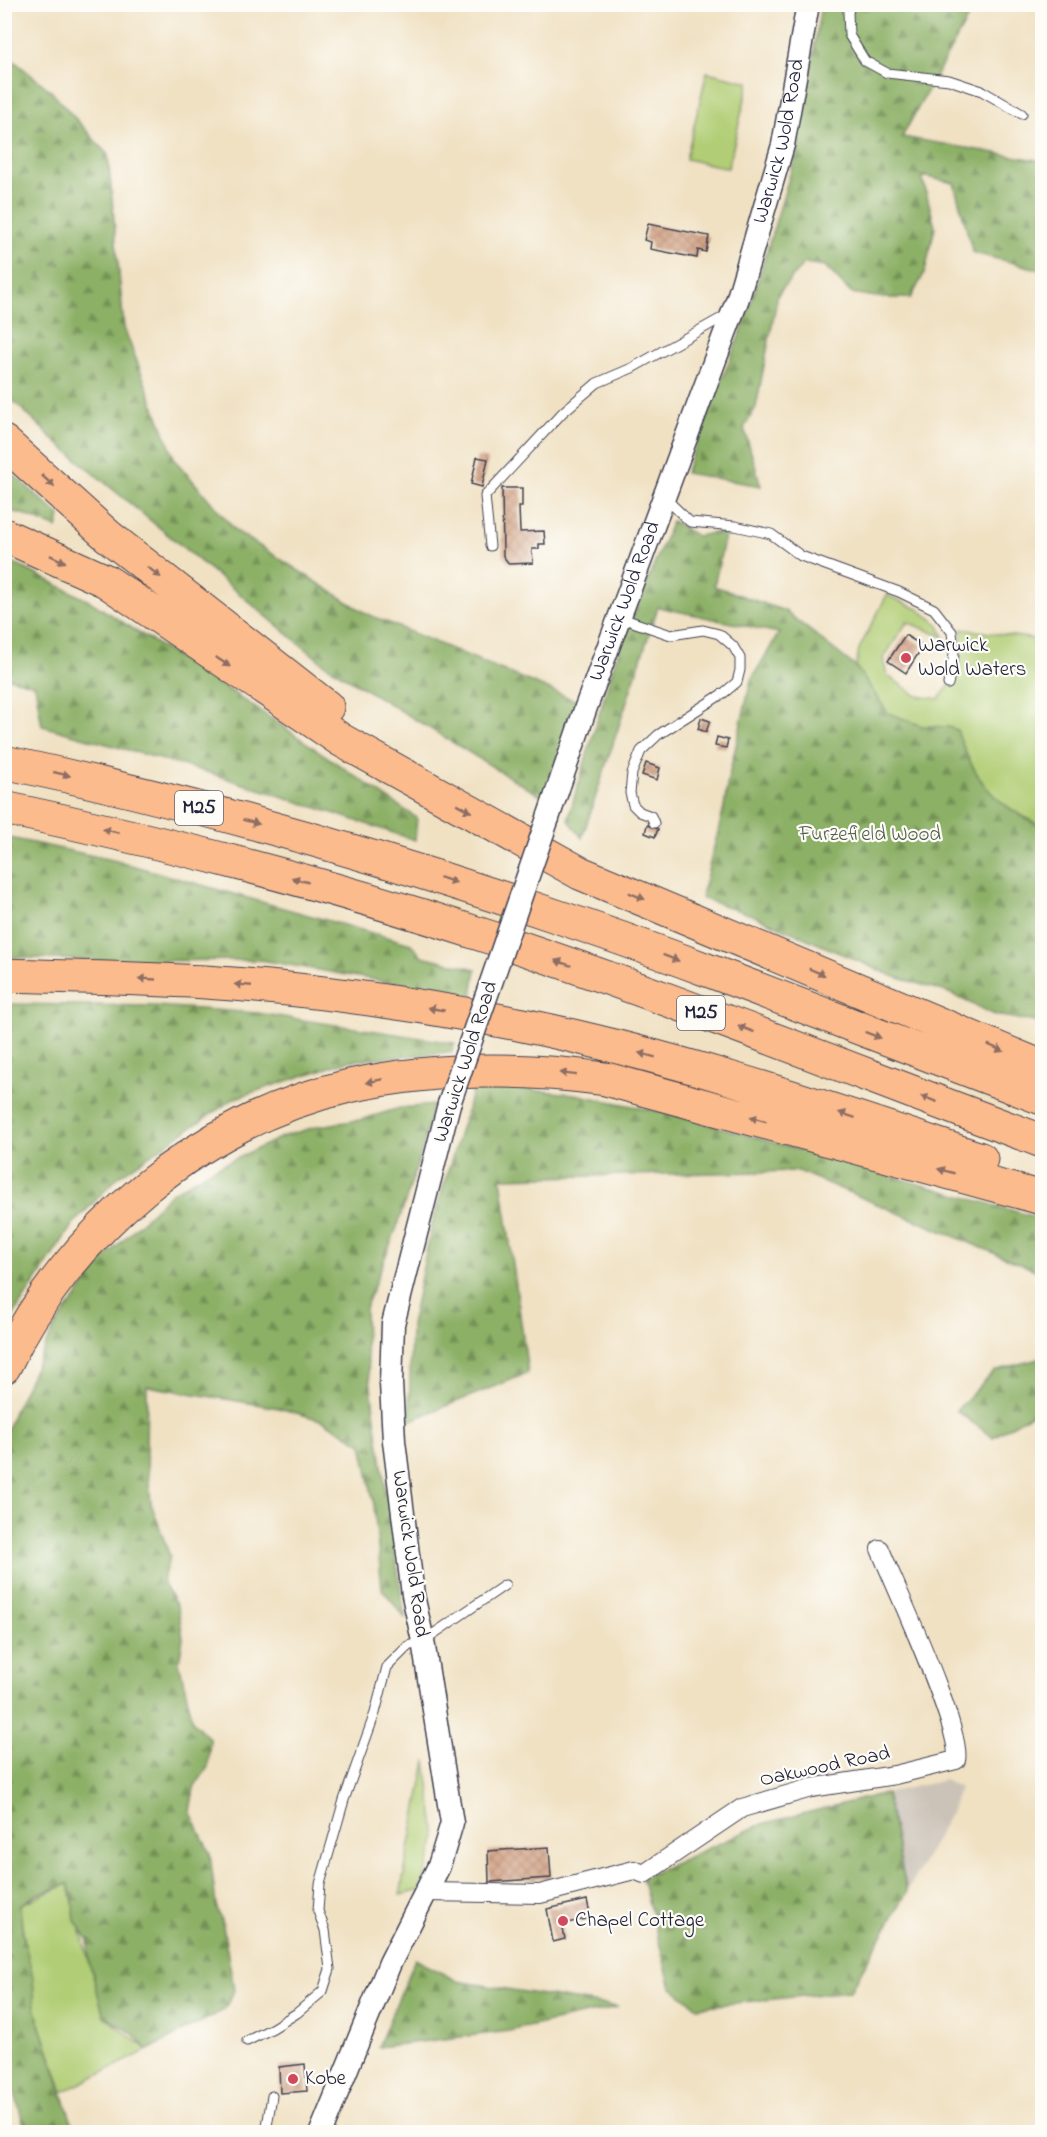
<svg xmlns="http://www.w3.org/2000/svg" width="1047" height="2137" viewBox="0 0 1047 2137" font-family="'Indie Flower',sans-serif">
<defs>
<pattern id="forest-firs" width="22" height="20" patternUnits="userSpaceOnUse" patternTransform="scale(1.5)"><rect width="22" height="20" fill="#8cb066"/><path d="M5 1l3.5 6h-7zM16 11l3.5 6h-7z" fill="#728f55"/></pattern>
<pattern id="building-cross-hatch" width="8" height="8" patternUnits="userSpaceOnUse" patternTransform="scale(1.5)"><rect width="8" height="8" fill="#d09b7c"/><path d="M0 0l8 8M0 8l8-8" fill="none" stroke="#a87e67"/></pattern>
</defs>
<rect width="100%" height="100%" fill="#fdfcf7"/>
<filter id="ink" filterUnits="userSpaceOnUse"><feTurbulence type="fractalNoise" baseFrequency=".0167" numOctaves="2"/><feDisplacementMap in="SourceGraphic" scale="12" xChannelSelector="R" yChannelSelector="G"/><feConvolveMatrix kernelMatrix="1 2 1 2 8 2 1 2 1" color-interpolation-filters="sRGB"/></filter>
<filter id="wash" filterUnits="userSpaceOnUse"><feTurbulence type="fractalNoise" baseFrequency=".008" numOctaves="4" result="noise"/><feDisplacementMap in="SourceGraphic" scale="24" xChannelSelector="R" yChannelSelector="G"/><feGaussianBlur stdDeviation="1.35" result="paint"/><feColorMatrix in="noise" values="0 0 0 0 0 0 0 0 0 0 0 0 0 0 0 0 0 1.4 0 .05"/><feComposite in="paint" operator="in"/></filter>
<g filter="url(#wash)">
<rect width="100%" height="100%" fill="#f0e1c3"/>
<path fill="#cbc3b8" d="M945 1780 960 1788 950 1813 907 1892 886 1793Z"/>
<path fill="#b1cd74" stroke="#6a7858" stroke-width="1.5" d="M707 72 749 82 728 168 686 159Z
M887 595 918 609 938 624 944 637 907 622 883 659 887 675 917 696 939 699 958 674 962 629 1042 640V827L1002 804 986 789 949 727 922 726 888 713 856 667 859 649Z
M426 1761 436 1837 421 1890 400 1895Z
M68 1884 104 2016 148 2050 63 2092 35 2009 19 1905Z"/>
<path fill="url(#forest-firs)" stroke="#576950" stroke-width="1.5" d="M821 5H975L902 137 1042 161V270L973 253 954 183 922 176 935 227 925 272 911 298H883L851 293 825 266 804 263 778 294 756 407 744 428 761 486 685 473 747 316 798 148Z
M4 53 50 90 108 155 124 328 175 460 236 531 367 614 579 702 542 797 324 664 57 443 5 393Z
M5 467 60 516 57 528 23 514 5 510Z
M672 521 697 536 726 531 714 586 785 611 856 667 888 713 922 726 949 727 957 730C975 782 993 803 1042 827V1023L995 1015 947 992 895 977 752 915 701 898 724 808 728 780 751 680 779 633 658 607 582 838 568 819 615 661Z
M4 558 91 602 232 692 417 818 415 840 210 773 42 726 35 685 5 677Z
M5 837 113 860 411 944 422 956 476 969 472 997 261 960 109 961 5 957Z
M5 1004 155 1006 257 1013 455 1043 451 1052 348 1061 235 1098 119 1176 73 1224 16 1311 5 1333Z
M508 1088 574 1094 681 1116 1042 1219V1273L798 1171 501 1178 528 1373 409 1421 411 1325 432 1224 473 1089Z
M433 1105 422 1150 397 1227 365 1309 366 1347 376 1425 405 1618 382 1589 374 1505 362 1444 324 1421 279 1408 147 1386 146 1453 151 1503 170 1557 162 1581 178 1608 183 1638 179 1662 193 1722 210 1739 208 1767 194 1788 190 1811 210 1854 216 1905 223 1926 234 1991 224 2010 148 2050 131 2032 104 2016 89 1962 88 1940 75 1921 73 1899 68 1884 36 1895 20 1905 22 1930 33 1978 35 2009 75 2132H26L5 2059 4 1437 15 1409 54 1328 104 1259 170 1194 207 1172 284 1136 319 1126 360 1120 400 1108Z
M1042 1358V1408L993 1437 956 1411 994 1371Z
M886 1793 907 1892 850 1991 697 2007 671 1987 642 1878 762 1824Z
M415 1959 457 1981 618 2007 509 2031 378 2047Z"/>
<g id="blocks">
<path fill="url(#building-cross-hatch)" d="M648 224 709 236 706 252 698 250 697 258 650 249 651 242 644 240Z
M477 457 488 459 482 487 471 484Z
M502 488H522V507H519L520 532 544 531 545 544H539V549H532L533 563 509 564 503 556Z
M905 635 923 646 906 673 888 661Z
M701 718 710 721 706 732 698 729Z
M717 737 728 740 726 748 715 746Z
M646 763 660 768 657 780 642 775Z
M647 825 658 829 655 837 645 833Z
M549 1847 551 1878 489 1882 488 1851Z
M587 1900 591 1918 562 1924 565 1939 553 1942 547 1909Z
M305 2064 307 2091 280 2093 279 2067Z"/>
</g>
</g>
<g filter="url(#ink)">
<use href="#blocks" fill-opacity="0" stroke="#413f4f" stroke-width="1.5"/>
<g fill="none" stroke-linecap="round" stroke-linejoin="round">
<defs>
<path id="service" d="M851 4 848 12 849 35 865 61 887 73 949 80 982 91 1022 114
M664 497 690 522 735 526 771 534 801 556 899 592 934 609 952 632 954 655 948 684
M490 546 485 496 563 412 597 383 632 368 727 315
M621 618 671 635 703 630 719 634 733 646 740 658V670L737 682 725 692 658 735 641 751 632 773 630 793 633 805 640 812 651 816 654 823
M247 2041 273 2028 297 2013 323 1991 330 1969 325 1930 318 1911 320 1884 344 1800 375 1713 387 1667 408 1646 423 1641 505 1585
M266 2132 272 2096"/>
<path id="minor" d="M427 1892 540 1894 634 1870 644 1874 742 1808 811 1788 895 1775 956 1760C964 1733 894 1584 880 1549"/>
<g id="tertiary">
<path id="s1" d="M548 818 586 707 738 298 783 145 808 4"/>
<path d="M321 2132 390 1963 439 1866 452 1823 423 1641 413 1595 394 1441 391 1383 393 1324 449 1104"/>
</g>
<path id="motorway" d="M4 442 108 536 327 707
M4 535 106 581 341 740 580 873 1042 1067
M4 762C187 801 367 852 544 912 712 968 876 1036 1042 1098
M4 808C169 843 332 885 492 938 678 1000 859 1073 1042 1141
M4 975C71 977 138 978 205 982 312 989 418 1004 523 1025 679 1057 830 1109 981 1159
M4 1367C68 1231 201 1120 349 1086 435 1067 519 1067 606 1079L1042 1198"/>
</defs>
<use href="#service" stroke="#413f4f" stroke-width="11"/>
<use href="#minor" stroke="#413f4f" stroke-width="20"/>
<use href="#tertiary" stroke="#413f4f" stroke-width="25"/>
<use href="#motorway" stroke="#413f4f" stroke-width="35"/>
<use href="#service" stroke="#fff" stroke-width="9"/>
<use href="#minor" stroke="#fff" stroke-width="18"/>
<use href="#tertiary" stroke="#fff" stroke-width="22"/>
<use href="#motorway" stroke="#fbbb8d" stroke-width="33"/>
<defs>
<path id="tertiary-bridge" d="M449 1104 548 818"/>
</defs>
<use href="#tertiary-bridge" stroke="#413f4f" stroke-width="25" stroke-linecap="butt"/>
<use href="#tertiary-bridge" stroke="#fff" stroke-width="22"/>
</g>
<defs><path id="oneway-solid" d="M-6-.8H1V-3.2L6.5 0L1 3.2V.8H-6Z" transform="scale(1.5)"/></defs>
<g fill="#8e6e64">
<use href="#oneway-solid" transform="translate(48 481) rotate(42)"/>
<use href="#oneway-solid" transform="translate(58 559) rotate(25)"/>
<use href="#oneway-solid" transform="translate(154 572) rotate(38)"/>
<use href="#oneway-solid" transform="translate(223 662) rotate(34)"/>
<use href="#oneway-solid" transform="translate(62 774) rotate(13)"/>
<use href="#oneway-solid" transform="translate(464 808) rotate(29)"/>
<use href="#oneway-solid" transform="translate(251 822) rotate(15)"/>
<use href="#oneway-solid" transform="translate(111 831) rotate(-167)"/>
<use href="#oneway-solid" transform="translate(300 880) rotate(-164)"/>
<use href="#oneway-solid" transform="translate(448 880) rotate(18)"/>
<use href="#oneway-solid" transform="translate(637 896) rotate(23)"/>
<use href="#oneway-solid" transform="translate(671 958) rotate(21)"/>
<use href="#oneway-solid" transform="translate(563 963) rotate(-161)"/>
<use href="#oneway-solid" transform="translate(817 972) rotate(23)"/>
<use href="#oneway-solid" transform="translate(147 979) rotate(-177)"/>
<use href="#oneway-solid" transform="translate(243 985) rotate(-175)"/>
<use href="#oneway-solid" transform="translate(436 1009) rotate(-170)"/>
<use href="#oneway-solid" transform="translate(746 1029) rotate(-160)"/>
<use href="#oneway-solid" transform="translate(873 1035) rotate(21)"/>
<use href="#oneway-solid" transform="translate(996 1048) rotate(23)"/>
<use href="#oneway-solid" transform="translate(647 1055) rotate(-165)"/>
<use href="#oneway-solid" transform="translate(568 1074) rotate(-173)"/>
<use href="#oneway-solid" transform="translate(374 1081) rotate(168)"/>
<use href="#oneway-solid" transform="translate(929 1099) rotate(-160)"/>
<use href="#oneway-solid" transform="translate(847 1115) rotate(-162)"/>
<use href="#oneway-solid" transform="translate(758 1119) rotate(-165)"/>
<use href="#oneway-solid" transform="translate(946 1171) rotate(-165)"/>
</g>
</g>
<g fill="#d1495b" stroke="#fdfcf7" stroke-width="2">
<circle cx="906" cy="658" r="6"/>
<circle cx="563" cy="1921" r="6"/>
<circle cx="293" cy="2079" r="6"/>
</g>
<g text-anchor="middle" dominant-baseline="central" stroke-width="4.5" stroke-linejoin="round" paint-order="stroke">
<g fill="#fdfcf7" stroke="#646373" stroke-width="1.5">
<rect x="175" y="791" width="48" height="34" rx="4.5"/>
<rect x="677" y="996" width="48" height="34" rx="4.5"/>
</g>
<g font-size="20" font-weight="bold" fill="#22223b">
<text x="199" y="808">M25</text>
<text x="701" y="1013">M25</text>
</g>
<g font-size="21" fill="#22223b" stroke="#fdfcf7">
<text stroke="none"><textPath href="#s1" startOffset="716">Warwick Wold Road</textPath></text>
<text stroke="none"><textPath href="#s1" startOffset="230">Warwick Wold Road</textPath></text>
<text transform="translate(466 1062) rotate(-72)">Warwick Wold Road</text>
<text transform="translate(410 1554) rotate(82)">Warwick Wold Road</text>
<text transform="translate(825 1767) rotate(-12)">Oakwood Road</text>
</g>
<g font-size="21" fill="#22223b" stroke="#fdfcf7" text-anchor="start">
<text x="918" y="646">Warwick<tspan x="918" dy="24">Wold Waters</tspan></text>
<text x="575" y="1921">Chapel Cottage</text>
<text x="305" y="2079">Kobe</text>
</g>
<g font-size="21" fill="#545e4f" stroke="#fdfcf7">
<text x="870" y="835">Furzefield Wood</text>
</g>
</g>
<rect width="1047" height="2137" fill="none" stroke="#fdfcf7" stroke-width="24"/>
</svg>
